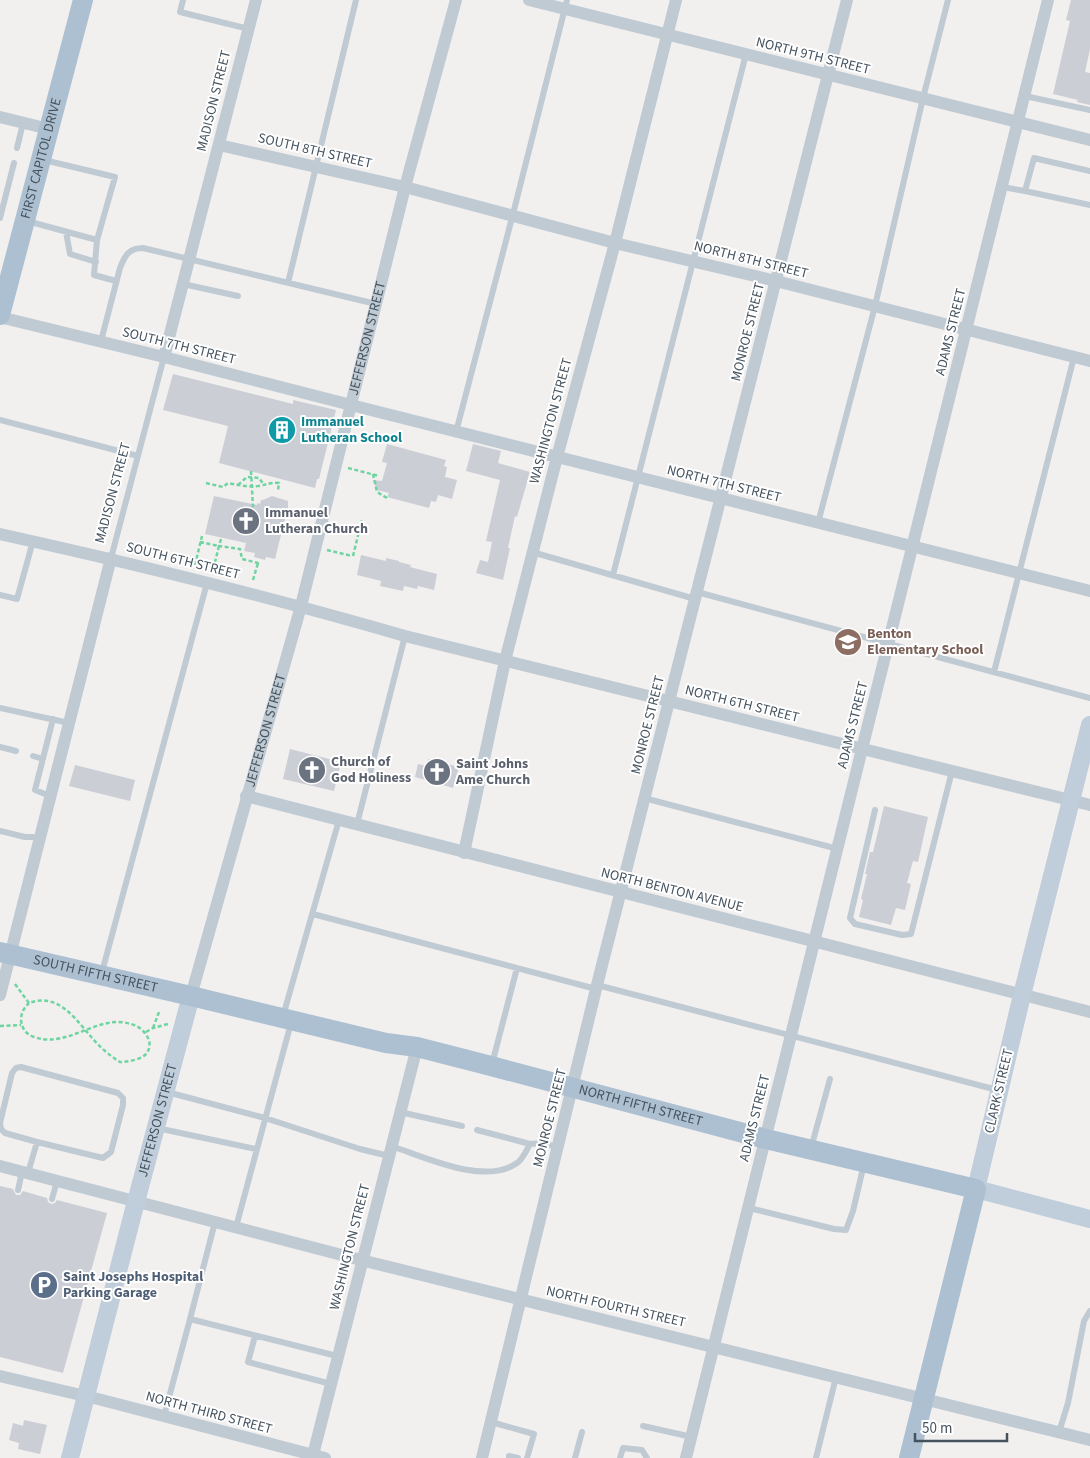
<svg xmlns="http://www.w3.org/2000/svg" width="1090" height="1458" viewBox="0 0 1090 1458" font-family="'Source Sans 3',sans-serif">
<rect width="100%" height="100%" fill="#f2efef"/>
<path fill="#cbced5" d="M1071 0H1090V49L1085 72 1090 73V105L1077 102 1078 100 1053 94 1070 21 1066 20Z
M173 374 293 404V400L336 410 319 479H317L315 488 219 463 228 426 163 410Z
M387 444 446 460 444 466 447 467 445 477 457 480 452 499 438 495 436 502 431 501 429 508 387 497 389 493 377 490 373 480 382 481 387 463 382 462Z
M473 444 501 451 498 463 530 472 517 517 515 516 508 548H510L503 580 476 573 480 560 488 562 492 542 486 541 500 480 466 471Z
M214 496 257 505V503L260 504 261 500H263L272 496 288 501V507L275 559 266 557 265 560 254 557 255 553 244 551 246 543 205 534Z
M361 555 386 561V558L399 561V562L411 565 410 567 437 574 434 590 418 586 417 589 404 586 403 591 380 586 381 581 357 575Z
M290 749 341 762 334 791 283 779Z
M428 759 459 767 453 788 415 777 418 764 426 766Z
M75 765 135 780 130 801 69 786Z
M884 806 928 817 918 862 913 861 907 883 911 884 905 910 896 908 891 925 859 917 863 900 861 899 867 874H865L870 852H873Z
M0 1186 13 1189 16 1195H20L23 1191 47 1198 48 1202 51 1204 55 1203 57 1200 107 1213 63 1373 0 1357Z
M24 1420 47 1425 40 1454 18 1449 19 1443 9 1440 13 1423 23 1426Z"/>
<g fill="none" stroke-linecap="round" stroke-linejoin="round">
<path stroke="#6ed5a0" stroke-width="2.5" stroke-dasharray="4 2.5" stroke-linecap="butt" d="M348 468 379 476
M373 474 377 492 387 498
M206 483 223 487 228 483C238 485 247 487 258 486 266 485 271 482 279 483L278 490
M238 485 247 477 259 478 264 485
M221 539 219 546 240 549 242 559 258 563 259 560
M200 542 219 546 213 570
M327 550 352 556
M353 556 362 519
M195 565 202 536
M253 580 258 563
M15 984 29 1003C59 992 76 1020 93 1039 101 1048 110 1056 120 1062 127 1062 139 1060 145 1055 156 1044 145 1029 134 1025 126 1022 116 1021 108 1023 83 1028 60 1046 34 1037 26 1034 22 1029 21 1020 21 1013 24 1008 29 1003
M0 1026 21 1025
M153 1028 159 1012
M146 1032 153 1028 168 1024"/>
<path stroke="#bfcad3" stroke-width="6" d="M183 0 180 12 249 29
M1025 96 1090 110
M17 148 23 123
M1090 171 1034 158 1025 191 1090 205
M1002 187 1025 191
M0 218 14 163
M27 221 97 240 115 177 44 160
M66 232 70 254 96 262
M97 240 94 275 116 281
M288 283 356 0
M183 284 238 296
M101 341 120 268C125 255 129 248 143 248L376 304
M0 420 138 456
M456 432 513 214 567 0
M818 523 875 306 923 98 948 0
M532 552 695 599
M111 558 164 357
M613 575 746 54
M697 592 1090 698
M0 595 17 599 33 541
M994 672 1074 357
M0 708 69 723
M0 747 16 751
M33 756 43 759
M50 796 35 790 53 719
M644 798 838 849
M875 810 850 918 855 924 902 935 911 934 952 771
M357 824 405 636
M0 831 25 837H40
M313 914 596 989
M102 972 207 583
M597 985C730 1020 864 1054 997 1090
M283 1016 339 820
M492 1064 517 968
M167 1092 265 1118 360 1149 389 1156
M400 1112 462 1126
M157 1128 256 1149
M477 1130 530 1144
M391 1146C425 1157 484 1186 517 1163 523 1159 527 1149 530 1144L541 1143 558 1147
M811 1148 830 1079
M28 1173 37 1142 5 1133 1 1129 0 1123 12 1073 16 1068 21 1067 118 1093 123 1098V1105L111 1152 103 1158 37 1142
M18 1190 22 1172
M52 1199 57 1181
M749 1208 834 1229 846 1230 853 1211 864 1164
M215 1222 190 1319 337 1356
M236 1227 291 1023
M255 1336 248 1362 331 1384
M164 1416 190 1319
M491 1422 534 1434 527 1458
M643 1426 692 1437
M1059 1432 1068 1403 1084 1321 1090 1311
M509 1458V1456L518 1458
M575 1458 582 1432
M620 1458 623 1448 642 1450 647 1458
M816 1458 836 1377"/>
<g stroke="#bfcad3" stroke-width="12">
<path d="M529 0 1090 140"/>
<path d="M0 117 49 129"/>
<path d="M219 145 405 187 615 243 776 281 1090 361"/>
<path d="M0 317 164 357 351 405 1090 591"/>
<path d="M164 357 256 0"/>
<path d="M0 534C136 564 271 597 405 636L1090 805"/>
<path d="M246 796 1090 1012"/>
<path d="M464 853 505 661 557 457 615 243 676 0"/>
<path d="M0 995 111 558"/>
<path id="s1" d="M191 996 301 606 405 187 456 0"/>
<path d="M0 1166 361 1260 1090 1440"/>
<path d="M0 1376 98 1399 325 1458"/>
<path d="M313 1455 417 1047"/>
<path d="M482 1458 597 985 847 0"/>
<path d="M686 1458 1048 0"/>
</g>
<g stroke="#c0cdda" stroke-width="18">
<path d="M1090 725 1022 995 976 1189 1090 1219"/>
<path id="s2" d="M70 1458 133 1213 191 996"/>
</g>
<g stroke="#acc0d1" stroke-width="20">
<path id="s3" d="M0 315 83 0"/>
<path id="s4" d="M0 952 191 996 386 1043 417 1047 491 1066 766 1139 976 1189 909 1458"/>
</g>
<path stroke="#6ed5a0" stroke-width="2.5" stroke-dasharray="4 2.5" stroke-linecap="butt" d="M251 471 253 507"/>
</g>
<defs>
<symbol id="building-disc" viewBox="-11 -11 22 22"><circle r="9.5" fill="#0f9aa8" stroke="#fff"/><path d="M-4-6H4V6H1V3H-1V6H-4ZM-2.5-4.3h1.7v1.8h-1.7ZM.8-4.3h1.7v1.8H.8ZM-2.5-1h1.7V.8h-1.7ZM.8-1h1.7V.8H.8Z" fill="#fff"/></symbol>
<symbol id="church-disc" viewBox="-11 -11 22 22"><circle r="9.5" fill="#6b7280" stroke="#fff"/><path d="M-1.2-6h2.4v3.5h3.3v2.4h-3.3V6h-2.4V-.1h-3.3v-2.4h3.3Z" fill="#fff"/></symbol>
<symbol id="school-disc" viewBox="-11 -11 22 22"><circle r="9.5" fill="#8d6e63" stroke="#fff"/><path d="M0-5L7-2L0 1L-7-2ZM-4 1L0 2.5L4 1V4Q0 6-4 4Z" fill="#fff"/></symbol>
<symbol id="parking-disc" viewBox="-11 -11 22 22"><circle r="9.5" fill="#5c6f8a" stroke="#fff"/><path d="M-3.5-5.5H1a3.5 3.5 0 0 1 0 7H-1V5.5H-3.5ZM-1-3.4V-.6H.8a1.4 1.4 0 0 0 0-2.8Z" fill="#fff"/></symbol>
</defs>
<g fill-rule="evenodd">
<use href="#building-disc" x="266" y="414" width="32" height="32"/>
<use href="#church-disc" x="230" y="505" width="32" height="32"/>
<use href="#school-disc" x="832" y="626" width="32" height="32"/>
<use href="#church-disc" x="296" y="754" width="32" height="32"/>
<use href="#church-disc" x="421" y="756" width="32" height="32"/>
<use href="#parking-disc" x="28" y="1269" width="32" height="32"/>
</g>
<g text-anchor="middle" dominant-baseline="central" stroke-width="4" stroke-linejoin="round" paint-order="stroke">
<g font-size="14" fill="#45535f" stroke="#fff">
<text transform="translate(813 56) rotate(14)">NORTH 9TH STREET</text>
<text transform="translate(214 101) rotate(-76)">MADISON STREET</text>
<text transform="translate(315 151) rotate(13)">SOUTH 8TH STREET</text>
<text stroke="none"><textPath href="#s3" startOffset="162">FIRST CAPITOL DRIVE</textPath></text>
<text transform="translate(751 260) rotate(14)">NORTH 8TH STREET</text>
<text transform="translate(748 332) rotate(-76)">MONROE STREET</text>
<text transform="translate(951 332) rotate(-76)">ADAMS STREET</text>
<text stroke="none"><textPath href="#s1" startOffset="681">JEFFERSON STREET</textPath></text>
<text transform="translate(179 346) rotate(14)">SOUTH 7TH STREET</text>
<text transform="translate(551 421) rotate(-75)">WASHINGTON STREET</text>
<text transform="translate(724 484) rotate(14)">NORTH 7TH STREET</text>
<text transform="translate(113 493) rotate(-75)">MADISON STREET</text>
<text transform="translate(183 561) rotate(14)">SOUTH 6TH STREET</text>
<text transform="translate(742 704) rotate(14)">NORTH 6TH STREET</text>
<text transform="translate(648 725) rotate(-76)">MONROE STREET</text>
<text transform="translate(853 725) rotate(-76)">ADAMS STREET</text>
<text stroke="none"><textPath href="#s1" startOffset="276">JEFFERSON STREET</textPath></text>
<text transform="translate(672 890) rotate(14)">NORTH BENTON AVENUE</text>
<text stroke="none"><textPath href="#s4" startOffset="98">SOUTH FIFTH STREET</textPath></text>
<text transform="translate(999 1091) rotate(-77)">CLARK STREET</text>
<text stroke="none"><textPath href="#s4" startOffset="659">NORTH FIFTH STREET</textPath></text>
<text transform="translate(550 1118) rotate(-76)">MONROE STREET</text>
<text transform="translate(755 1118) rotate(-76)">ADAMS STREET</text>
<text stroke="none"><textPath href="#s2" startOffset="349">JEFFERSON STREET</textPath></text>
<text transform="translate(350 1247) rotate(-76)">WASHINGTON STREET</text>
<text transform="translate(616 1307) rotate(13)">NORTH FOURTH STREET</text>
<text transform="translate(209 1413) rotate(15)">NORTH THIRD STREET</text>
</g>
<g font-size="14" font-weight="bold" fill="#0d838f" stroke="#fff" text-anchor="start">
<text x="301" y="422">Immanuel<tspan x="301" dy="16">Lutheran School</tspan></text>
</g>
<g font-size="14" font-weight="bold" fill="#5b616d" stroke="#fff" text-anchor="start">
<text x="265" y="513">Immanuel<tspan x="265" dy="16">Lutheran Church</tspan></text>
<text x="331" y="762">Church of<tspan x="331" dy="16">God Holiness</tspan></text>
<text x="456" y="764">Saint Johns<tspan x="456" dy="16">Ame Church</tspan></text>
</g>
<g font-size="14" font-weight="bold" fill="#785e54" stroke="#fff" text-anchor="start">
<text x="867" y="634">Benton<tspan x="867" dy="16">Elementary School</tspan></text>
</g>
<g font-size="14" font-weight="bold" fill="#4e5e75" stroke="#fff" text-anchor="start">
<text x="63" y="1277">Saint Josephs Hospital<tspan x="63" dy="16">Parking Garage</tspan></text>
</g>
</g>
<path d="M915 1433v8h92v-8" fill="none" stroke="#45535f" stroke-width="2.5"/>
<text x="922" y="1433" font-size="15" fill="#45535f" stroke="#ffffff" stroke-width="4" paint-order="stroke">50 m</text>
</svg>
